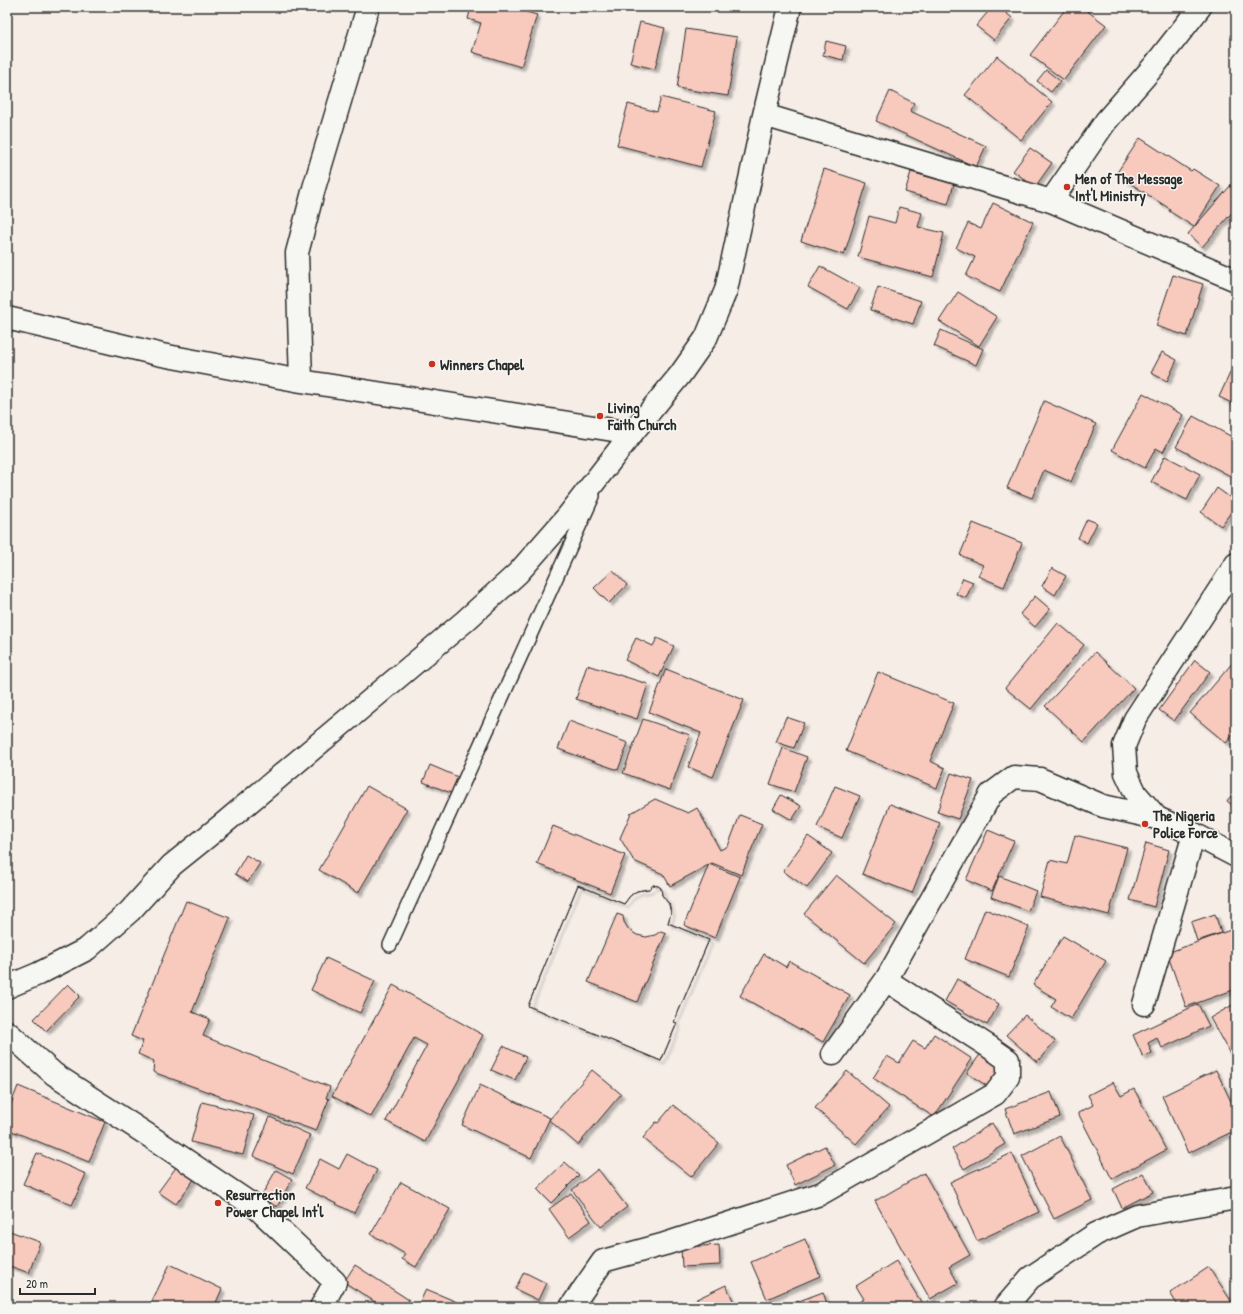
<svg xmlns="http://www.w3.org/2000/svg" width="1243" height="1314" viewBox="0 0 1243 1314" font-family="'Patrick Hand',sans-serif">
<defs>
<filter id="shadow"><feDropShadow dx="3.5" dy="3.5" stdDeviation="1" flood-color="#0004"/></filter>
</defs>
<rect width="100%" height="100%" fill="#f6ede7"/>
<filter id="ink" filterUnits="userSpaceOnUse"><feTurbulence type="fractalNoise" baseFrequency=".025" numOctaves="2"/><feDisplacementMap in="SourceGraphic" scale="8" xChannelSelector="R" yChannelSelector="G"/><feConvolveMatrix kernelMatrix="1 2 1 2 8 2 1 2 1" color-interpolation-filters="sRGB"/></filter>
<g filter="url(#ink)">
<path fill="#f8c9bd" stroke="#2b2b2b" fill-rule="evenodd" filter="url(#shadow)" d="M471 7H509L537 15 521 67 472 52 481 23 468 19Z
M992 7H999L1012 18 994 40 976 26Z
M1067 7H1082L1106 25 1064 80 1030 55Z
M640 22 665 28 655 69 630 63Z
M686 29 737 37 728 96 677 88Z
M826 41 846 46 843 60 823 55Z
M997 56 1052 102 1021 140 965 95Z
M1046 70 1060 81 1051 92 1037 81Z
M890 91 914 103 910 111 986 146 976 167 876 121Z
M661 97 716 111 701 167 617 145 628 104 657 112Z
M1140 138 1191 171 1193 169 1220 186 1194 227 1169 211 1170 209 1116 174Z
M1030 148 1052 163 1035 187 1013 171Z
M824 169 867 183 844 255 801 241Z
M911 172 954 184 948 204 905 192Z
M1231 185 1236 189V208L1202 247 1188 234Z
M993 203 1033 222 1000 292 966 276 975 257 956 248 968 223 981 229Z
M899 207 922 213 918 227 944 233 933 277 858 257 869 216 895 223Z
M820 266 860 288 848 309 808 287Z
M1173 275 1203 284 1187 336 1156 326Z
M878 287 921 301 913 324 870 310Z
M958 292 997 317 979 346 939 321Z
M941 330 983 349 976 365 934 346Z
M1162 352 1177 360 1167 381 1151 373Z
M1236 360V405L1219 397Z
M1143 393 1183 415 1163 452 1156 448 1145 468 1112 450Z
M1044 401 1096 424 1071 482 1044 470 1032 498 1007 488Z
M1193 416 1236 439V479L1176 447Z
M1165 456 1200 474 1187 500 1151 482Z
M1217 488 1236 502V505L1221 526 1201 512Z
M1087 519 1097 523 1087 543 1078 538Z
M973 523 1022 543 1004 587 978 576 983 565 960 555Z
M1052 568 1066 576 1055 595 1042 586Z
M613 570 627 585 609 603 594 588Z
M963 578 973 582 966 598 956 594Z
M1035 596 1050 609 1035 627 1020 614Z
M1058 623 1084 645 1031 709 1005 688Z
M636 638 653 646 657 638 674 646 659 677 625 660Z
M1095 652 1134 688 1084 742 1045 706Z
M1195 660 1210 672 1174 721 1159 710Z
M1234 661 1236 663V731L1226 743 1190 713Z
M587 665 648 684 637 719 576 699Z
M666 669 744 700 713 777 688 767 701 733 649 712Z
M878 672 954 703 930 761 945 768 937 788 846 751Z
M786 717 804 723 794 748 776 742Z
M643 719 690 735 670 790 623 773Z
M569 721 628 743 618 770 558 749Z
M783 748 807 757 794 792 770 784Z
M430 765 458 777 451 793 423 782Z
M951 773 973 780 958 819 937 812Z
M367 786 407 809 358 893 319 870Z
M835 786 860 796 842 838 817 827Z
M1236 790V808L1227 801Z
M781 795 801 806 792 820 773 809Z
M655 799 688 813 697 808 720 850 728 846 740 815 762 824 741 875 712 863 670 886 663 874 634 861 620 838 631 813Z
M890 804 940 823 912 893 862 874Z
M553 826 625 855 610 893 537 864Z
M988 830 1014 841 992 891 966 880Z
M1075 835 1127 848 1109 915 1040 897 1050 860 1067 864Z
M808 836 832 853 807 888 783 871Z
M1146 843 1169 850 1154 907 1130 900Z
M246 855 260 863 248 882 235 874Z
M709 864 740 877 715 938 684 925Z
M836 875 896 924 864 963 804 914Z
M999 876 1036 891 1028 911 991 897Z
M578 885 624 904 630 896 637 891 649 889 653 885 658 886 661 888 662 895 669 904 671 913 668 923 709 940 674 1022 677 1023 661 1061 528 1006ZM617 914 623 916 624 922 629 930 637 935 646 937 655 935 661 931 666 933 637 1002 588 982Z
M578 885 624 904 630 896 637 891 649 889 653 885 658 886 661 888 662 895 669 904 671 913 668 923 709 940 674 1022 677 1023 661 1061 528 1006Z
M186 901 230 918 192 1012 210 1019 203 1036 330 1087 326 1098 329 1099 316 1131 153 1072 154 1061 138 1054 143 1041 131 1036Z
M985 909 1029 927 1009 977 965 959Z
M1215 914 1221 933 1197 941 1191 922Z
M1236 928V989L1186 1007 1167 953Z
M1063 936 1106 961 1071 1019 1051 1007 1056 999 1033 985Z
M764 954 786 967 789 961 850 995 823 1042 740 996Z
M326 958 375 981 360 1013 311 990Z
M957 979 999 1004 987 1025 945 1001Z
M68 984 80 996 46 1031 34 1019Z
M393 985 483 1035 425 1142 386 1121 427 1045 414 1038 371 1117 332 1096Z
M1236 1003V1065L1210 1018Z
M1198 1004 1209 1026 1162 1048 1157 1038 1148 1043 1152 1053 1143 1057 1133 1035Z
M1025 1015 1055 1041 1037 1062 1006 1035Z
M934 1034 972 1059 934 1117 873 1078 887 1056 899 1063 913 1041 925 1048Z
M503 1046 526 1057 515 1080 491 1070Z
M981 1053 1001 1066 987 1086 967 1073Z
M592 1070 621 1094 578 1145 549 1120Z
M1216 1070 1236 1112V1130L1188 1153 1162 1096Z
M847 1071 889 1107 856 1144 815 1108Z
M1113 1082 1121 1096 1134 1089 1166 1150 1112 1179 1078 1113 1093 1105 1088 1095Z
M480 1085 550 1118 531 1158 462 1125Z
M18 1086 105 1122 89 1162 7 1129V1114Z
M1051 1092 1060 1117 1014 1134 1005 1109Z
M202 1102 254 1115 243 1155 191 1142Z
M673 1105 719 1143 691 1177 643 1138 656 1122 658 1123Z
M270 1117 310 1135 293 1174 253 1156Z
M992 1123 1005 1144 964 1169 952 1149Z
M1060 1136 1092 1200 1054 1219 1022 1156Z
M825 1146 835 1165 795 1185 786 1165Z
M37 1153 86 1174 72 1205 23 1184Z
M1012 1153 1039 1212 977 1241 950 1182Z
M347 1154 377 1170 354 1213 305 1188 320 1159 339 1169Z
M565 1162 579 1175 551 1203 537 1189Z
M177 1166 195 1178 176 1204 158 1192Z
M598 1169 627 1207 601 1227 572 1190Z
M276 1170 292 1179 277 1207 261 1197Z
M924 1173 970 1255 949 1267 958 1283 930 1299 875 1201Z
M1143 1173 1153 1192 1122 1208 1113 1189Z
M401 1182 450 1209 416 1267 402 1259 405 1254 371 1234Z
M571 1193 591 1221 569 1237 549 1209Z
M7 1230 40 1242 29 1273 7 1265Z
M805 1239 820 1276 767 1299 751 1262Z
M719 1245 720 1265 682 1267 681 1247Z
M896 1261 924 1307H851L864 1299 856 1286Z
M170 1264 222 1289 214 1307H149Z
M355 1265 409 1300 405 1307H383L344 1282Z
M1209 1267 1235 1307H1179L1170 1293Z
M524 1272 546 1283 538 1300 515 1289Z
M726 1285 736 1307H683L682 1306Z
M426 1289 469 1307H418Z
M823 1292 828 1307H783Z"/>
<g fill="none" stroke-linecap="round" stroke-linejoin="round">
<defs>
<path id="service" d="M390 945 593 496"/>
<path id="minor" d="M1051 201 1106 121 1154 66 1200 7
M7 318 162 355 301 381 632 433
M301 381 297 253 314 188 368 7
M1144 1004 1194 834
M7 1032 54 1074 154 1139 257 1208 335 1282 321 1307
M833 1054 886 980 991 794 1014 777 1040 779 1103 806 1157 818
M571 1307 603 1261 665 1244 820 1194 995 1094 1008 1077V1060L988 1046 886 980
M1005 1307 1030 1278 1096 1234 1137 1216 1236 1198"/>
<path id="tertiary" d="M764 115 1051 201 1236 280
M1236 564 1135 719 1124 746 1126 773 1136 794 1157 818 1194 834 1236 856
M7 987 38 974 87 949 130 911 172 865 223 824 465 621 518 573 568 516 632 433 680 375 706 338 726 290 764 115 790 7"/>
</defs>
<use href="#service" stroke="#2b2b2b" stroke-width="16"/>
<use href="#minor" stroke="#2b2b2b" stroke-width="25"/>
<use href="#tertiary" stroke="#2b2b2b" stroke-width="25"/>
<use href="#service" stroke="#f6f6f2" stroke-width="13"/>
<use href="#minor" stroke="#f6f6f2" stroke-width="22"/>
<use href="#tertiary" stroke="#f6f6f2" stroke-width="22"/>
</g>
</g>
<g fill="#c8321e" stroke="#f6f6f2" stroke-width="1.5">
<circle cx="1067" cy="187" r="4"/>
<circle cx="432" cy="364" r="4"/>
<circle cx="600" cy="416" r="4"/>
<circle cx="1145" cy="824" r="4"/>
<circle cx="218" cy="1203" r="4"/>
</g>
<g text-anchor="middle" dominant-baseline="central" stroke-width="3" stroke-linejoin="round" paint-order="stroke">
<g font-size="15" font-weight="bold" fill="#2b2b2b" stroke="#f6f6f2" text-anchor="start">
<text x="1075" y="178">Men of The Message<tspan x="1075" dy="17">Int'l Ministry</tspan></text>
<text x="440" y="364">Winners Chapel</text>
<text x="608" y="407">Living<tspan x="608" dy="17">Faith Church</tspan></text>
<text x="1153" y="815">The Nigeria<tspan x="1153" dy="17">Police Force</tspan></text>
<text x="226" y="1194">Resurrection<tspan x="226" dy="17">Power Chapel Int'l</tspan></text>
</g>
</g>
<rect width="1243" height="1314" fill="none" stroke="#f6f6f2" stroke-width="24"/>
<rect x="12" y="12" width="1219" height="1290" fill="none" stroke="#2b2b2b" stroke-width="1.5" filter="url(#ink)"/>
<path d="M20 1288v6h75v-6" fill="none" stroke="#2b2b2b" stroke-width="2"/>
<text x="26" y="1288" font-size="12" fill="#2b2b2b" stroke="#f6f6f2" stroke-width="3" paint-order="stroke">20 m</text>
</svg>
